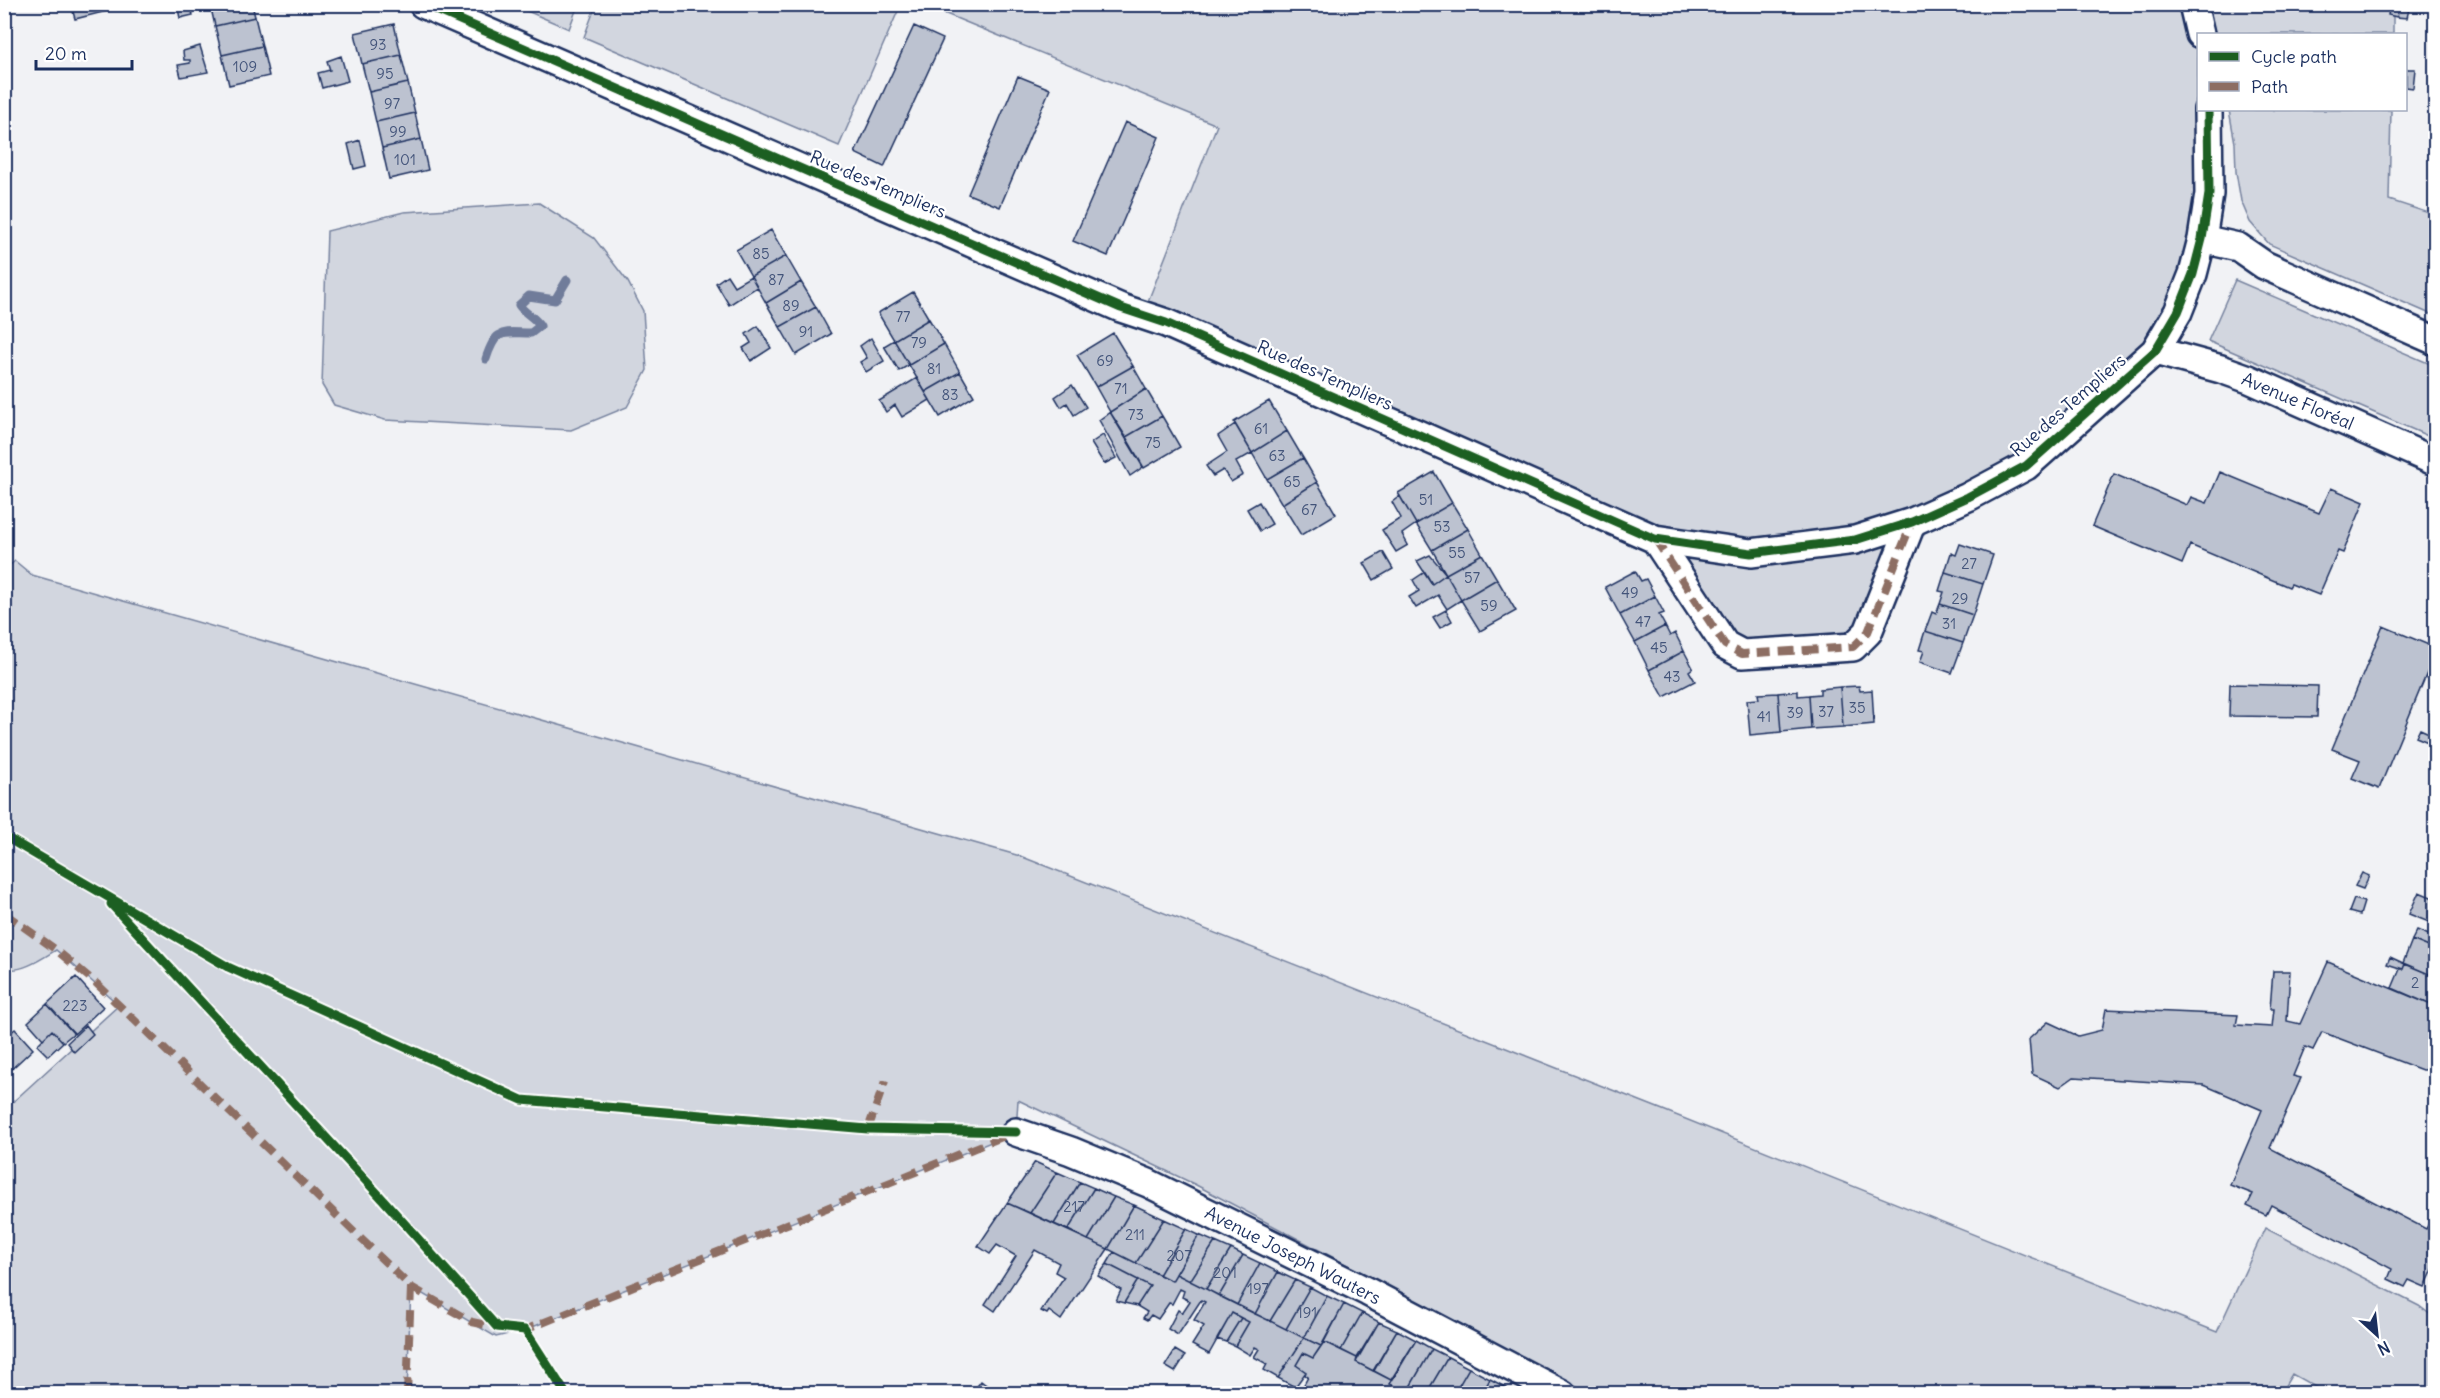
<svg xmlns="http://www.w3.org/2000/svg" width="2440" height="1398" viewBox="0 0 2440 1398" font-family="Delius,sans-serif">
<rect width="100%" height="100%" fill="#f1f2f5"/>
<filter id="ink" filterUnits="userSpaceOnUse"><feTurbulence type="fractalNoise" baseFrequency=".0167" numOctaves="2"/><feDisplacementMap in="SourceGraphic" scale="12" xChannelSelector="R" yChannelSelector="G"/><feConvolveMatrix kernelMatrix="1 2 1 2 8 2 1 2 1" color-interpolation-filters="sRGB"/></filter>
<g filter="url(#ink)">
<path fill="#d2d6df" stroke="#76829e" stroke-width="1.5" d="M881 4 898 11 839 146 584 37 596 5Z
M513 5H578L569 29Z
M924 5H2193L2198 34V110H2208L2178 312 2026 466 1912 522 1868 632 1742 654 1655 539 1143 314 1217 125Z
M2209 5H2393V34H2215Z
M2229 110H2391L2389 200 2435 215V316L2269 244 2250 222 2241 201 2236 172 2235 143Z
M539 203 594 238 628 282 643 311 647 370 627 407 571 430 385 420 334 405 322 385 327 231 404 212Z
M2235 280 2435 366V439L2208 341Z
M15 561 32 575 1020 856 1663 1110 2217 1332 2265 1228 2419 1306 2435 1318V1393H2326L2292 1374 2280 1394 1590 1393 1196 1185 1018 1100 1016 1132 525 1330 496 1337 411 1287 407 1393H5L4 1110 119 1005 56 950C43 958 20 974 5 968L4 570Z"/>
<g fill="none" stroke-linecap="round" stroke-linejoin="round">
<path stroke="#707c9a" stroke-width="9" d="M486 359C496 327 503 333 531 333L540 326C535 317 525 314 519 305L529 296 555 300 567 280"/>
</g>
<path fill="#bcc2d0" stroke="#1b2f5e" stroke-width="1.5" d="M71 4H114L115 9 75 19Z
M177 4H190L193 15 180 18Z
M210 4H252L255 17 215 26Z
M2390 4H2400L2397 17 2388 15Z
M2400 4H2410L2407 18 2397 17Z
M255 17 262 46 222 55 215 26Z
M394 24 401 55 362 64 355 33Z
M914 26 943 39 884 167 855 153Z
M200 46 208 72 181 77 178 65 190 63V60H184L183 51Z
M262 46 269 76 229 85 222 55Z
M401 55 408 83 369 92 362 64Z
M341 56 348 81 322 88 318 73 330 70 327 61Z
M2406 69H2415L2413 88 2406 87Z
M1018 76 1050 89 1000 207 968 194Z
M408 83 415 113 376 122 369 92Z
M415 113 421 139 382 148 376 122Z
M1125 122 1159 137 1108 256 1073 241Z
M421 139 428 170 389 179 382 148Z
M360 140 366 166 354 169 348 144Z
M771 230 786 256 751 276 736 250Z
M786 256 801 282 766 303 751 276Z
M727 275 734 286 751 276 757 287 729 305 716 283Z
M801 282 816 307 780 327 766 303Z
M913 292 929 319 894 340 878 313Z
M816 307 831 334 796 355 780 327Z
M929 319 944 344 909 365 894 340Z
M758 326 771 348 751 361 743 348 751 343 746 334Z
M1113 333 1133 366 1096 387 1077 355Z
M871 338 884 361 866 372 860 362 867 358 860 346Z
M894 340 909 365 899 371 884 346Z
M944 344 960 372 925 392 909 365Z
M1133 366 1146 389 1110 412 1096 387Z
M960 372 974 396 940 417 925 392Z
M917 378 930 400 902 417 895 405 886 412 879 401Z
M1072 385 1086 407 1074 415 1067 403 1061 407 1055 397Z
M1146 389 1162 416 1126 437 1110 412Z
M1269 401 1287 431 1252 453 1234 422Z
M1110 412 1143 467 1130 476 1099 420Z
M1162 416 1180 447 1144 468 1126 437Z
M1235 424 1252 453 1236 462 1243 475 1231 482 1223 470 1213 476 1206 466 1227 452 1218 436Z
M1287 431 1303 458 1267 479 1252 453Z
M1103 435 1116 458 1104 464 1091 443Z
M1303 458 1317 482 1282 504 1267 479Z
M1434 472 1452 503 1416 524 1398 493Z
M2220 472 2319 513 2331 488 2364 502 2343 553 2338 551 2319 595 2291 584 2289 587 2190 545 2182 564 2092 526 2114 474 2187 505 2191 497 2207 503Z
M1317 482 1336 514 1301 535 1282 504Z
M1400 496 1416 524 1402 534 1408 545 1396 552 1382 530 1401 518 1392 502Z
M1259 502 1272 524 1260 531 1247 509Z
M1452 503 1468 529 1432 550 1416 524Z
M1468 529 1482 554 1446 574 1432 550Z
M1960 544 1993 555 1983 584 1945 572 1951 553 1956 555Z
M1383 552 1393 569 1374 580 1364 563Z
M1482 554 1497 579 1461 600 1446 574Z
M1430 555 1446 574 1432 584 1417 561Z
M1635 571 1641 581 1646 579 1655 596 1620 615 1605 587Z
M1425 572 1432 584 1446 574 1461 600 1447 609 1438 595 1416 608 1409 597 1419 591 1413 580Z
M1945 572 1983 584 1973 615 1940 604 1944 592 1939 591Z
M1497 579 1516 611 1480 631 1461 600Z
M1655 596 1664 613 1659 615 1665 626 1635 642 1620 615Z
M1940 604 1973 615 1963 643 1925 631 1932 612 1936 614Z
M1446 610 1452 621 1440 628 1433 617Z
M1665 626 1670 636 1675 633 1684 651 1649 670 1635 642Z
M2383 626 2436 648V651L2379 789 2352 778 2360 760 2332 749Z
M1925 631 1963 643 1952 673 1920 662 1924 651 1919 650Z
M1684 651 1693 668 1689 671 1695 681 1664 697 1649 670Z
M2230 684 2318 686 2317 717 2229 716Z
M1859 686 1860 691 1872 690 1874 724 1843 727 1840 687Z
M1840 687 1843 727 1811 729 1809 695 1820 694V689Z
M1798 691V696L1809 695 1811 729 1781 732 1778 693Z
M1778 693 1781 732 1750 735 1747 700 1759 699 1758 694Z
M2420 729 2431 734 2428 742 2416 737Z
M2362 873 2369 876 2363 889 2355 886Z
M2419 892 2436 899V925L2409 914Z
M2354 899 2364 902 2360 915 2349 912Z
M2417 930 2436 938V950L2412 940Z
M2412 940 2436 950V977L2403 963Z
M2390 957 2405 964 2403 969 2387 964Z
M2328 962 2436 1007V1069L2422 1070 2322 1032 2313 1050 2305 1047 2293 1076 2301 1078 2270 1148 2426 1229 2436 1209V1263L2425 1287 2409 1280 2405 1287 2388 1279 2392 1269 2271 1205 2266 1215 2247 1206 2253 1194 2230 1185 2262 1110 2204 1085 2074 1077 2060 1087 2032 1074 2029 1039 2048 1022 2078 1036 2102 1030 2106 1009 2238 1015 2236 1025 2272 1027 2274 1009H2270L2273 971H2290L2287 1021 2300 1024Z
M2405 964 2436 977V1007L2392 988 2400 969H2403Z
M76 977 103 1007 74 1034 47 1004Z
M47 1004 74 1033 63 1042 52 1030 43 1039 28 1022Z
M86 1025 93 1034 74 1052 67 1043Z
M15 1029 33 1049 4 1076V1038Z
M52 1030 63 1042 48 1056 37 1045Z
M1035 1162 1057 1172 1030 1213 1007 1203Z
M1057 1172 1080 1182 1054 1224 1030 1213Z
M1080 1182 1094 1188 1068 1230 1054 1224Z
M1094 1188 1114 1197 1088 1240 1068 1230Z
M1114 1197 1134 1205 1108 1249 1088 1240Z
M1007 1203 1108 1249 1061 1320 1049 1311 1047 1314 1041 1311 1064 1277 1055 1272 1059 1263 1035 1250 995 1311 985 1304 1016 1256 997 1245 990 1254 978 1246Z
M1134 1205 1164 1219 1136 1263 1108 1249Z
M1164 1219 1186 1229 1159 1275 1136 1263Z
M1186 1229 1199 1235 1172 1281 1159 1275Z
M1199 1235 1215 1242 1190 1281 1176 1274Z
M1215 1242 1231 1249 1206 1289 1190 1281Z
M1231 1249 1243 1255 1219 1296 1206 1289Z
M1114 1252 1172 1281 1176 1274 1304 1338 1278 1378 1264 1370 1267 1364 1254 1357 1259 1349 1255 1347 1250 1355 1235 1346 1249 1322 1232 1313 1209 1354 1192 1345 1204 1326 1194 1320 1205 1302 1201 1300 1178 1335 1168 1329 1178 1310 1182 1313 1190 1301 1182 1297 1184 1291 1180 1289 1172 1304 1169 1303 1158 1319 1151 1315 1147 1320 1143 1318 1147 1312 1137 1306 1150 1286 1107 1264Z
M1243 1255 1260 1263 1237 1305 1219 1296Z
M1260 1263 1278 1272 1255 1314 1237 1305Z
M1107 1264 1138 1280 1124 1303 1116 1301 1121 1290 1098 1276Z
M1278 1272 1295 1280 1270 1321 1255 1314Z
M1138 1280 1150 1286 1137 1306 1124 1303Z
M1295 1280 1310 1287 1286 1329 1270 1321Z
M1310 1287 1327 1296 1304 1338 1286 1329Z
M1327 1296 1344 1304 1321 1346 1304 1338Z
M1344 1304 1362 1313 1341 1350 1324 1342Z
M1232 1313 1241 1318 1226 1342 1217 1339Z
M1362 1313 1379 1322 1357 1358 1341 1350Z
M1241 1318 1249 1322 1235 1346 1226 1342Z
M1379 1322 1397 1330 1373 1371 1356 1362Z
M1397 1330 1416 1340 1391 1380 1374 1371Z
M1304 1338 1321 1346 1313 1358 1303 1353 1296 1365 1306 1372 1295 1387 1278 1378Z
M1416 1340 1432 1349 1407 1392 1390 1384Z
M1324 1342 1357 1358 1356 1362 1391 1380 1390 1384 1410 1394H1299L1308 1377 1305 1375 1306 1372 1296 1365 1303 1353 1313 1358Z
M1432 1349 1448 1357 1426 1394 1407 1392Z
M1175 1350 1185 1356 1175 1372 1165 1366Z
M1448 1357 1469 1368 1454 1394H1426Z
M1469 1368 1490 1379 1482 1394H1454Z
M1490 1379 1507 1388 1504 1394H1482Z
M981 1381 990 1388 986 1394 975 1389Z"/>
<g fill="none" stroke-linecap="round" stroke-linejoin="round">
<defs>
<path id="street" d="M423 4 1121 308 1166 323 1655 539 1751 553 1855 540 1912 522 1968 497 2026 466 2155 351 2178 312 2193 274 2202 239 2209 194 2208 110
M2193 4 2200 34
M2202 239 2238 247 2264 265 2436 341
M2155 351 2221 369 2249 379 2436 462
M1655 539 1725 645 1742 654 1853 647 1868 632 1912 522
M1016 1132 1071 1151 1148 1183 1368 1292 1562 1394"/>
</defs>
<use href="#street" stroke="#1b2f5e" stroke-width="32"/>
<use href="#street" stroke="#fff" stroke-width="27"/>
<path stroke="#8d6e63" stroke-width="8" stroke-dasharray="15 8" stroke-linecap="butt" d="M1655 539 1725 645 1742 654 1853 647 1868 632 1912 522
M4 913 55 949 97 984 411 1287 472 1322 496 1327
M868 1129 885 1081
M520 1329 525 1330 1007 1135
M407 1394 411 1287"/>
<defs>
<path id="cycleway" d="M423 4 1121 308 1166 323 1655 539 1751 553 1855 540 1912 522 1968 497 2026 466 2155 351 2178 312 2193 274 2202 239 2209 194 2208 110
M4 836 228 967 522 1100 868 1129 1016 1132
M111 904 378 1194 497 1327 525 1330 566 1394"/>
</defs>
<use href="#cycleway" stroke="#fff" stroke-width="13"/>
<use href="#cycleway" stroke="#1b5e20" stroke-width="9"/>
</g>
</g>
<g text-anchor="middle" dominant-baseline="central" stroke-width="4.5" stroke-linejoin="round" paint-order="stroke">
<g font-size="15" fill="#43547a">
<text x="378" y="44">93</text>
<text x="245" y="66">109</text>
<text x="385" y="73">95</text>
<text x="392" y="103">97</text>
<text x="398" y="131">99</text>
<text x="405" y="159">101</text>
<text x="761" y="253">85</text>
<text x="776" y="279">87</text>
<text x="791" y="305">89</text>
<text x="903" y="316">77</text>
<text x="806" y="331">91</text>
<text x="919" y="342">79</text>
<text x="1105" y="360">69</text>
<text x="934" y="368">81</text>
<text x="1121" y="388">71</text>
<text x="950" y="394">83</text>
<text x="1136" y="414">73</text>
<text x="1261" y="428">61</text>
<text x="1153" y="442">75</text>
<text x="1277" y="455">63</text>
<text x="1292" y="481">65</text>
<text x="1426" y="499">51</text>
<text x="1309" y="509">67</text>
<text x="1442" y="526">53</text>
<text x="1457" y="552">55</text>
<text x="1969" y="563">27</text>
<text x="1472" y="577">57</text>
<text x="1630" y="592">49</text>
<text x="1960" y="598">29</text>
<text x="1489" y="605">59</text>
<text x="1643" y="621">47</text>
<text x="1949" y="623">31</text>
<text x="1659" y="647">45</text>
<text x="1672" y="676">43</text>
<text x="1857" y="707">35</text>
<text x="1826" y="711">37</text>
<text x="1795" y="712">39</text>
<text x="1764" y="716">41</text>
<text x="2415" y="982">2</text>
<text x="75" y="1005">223</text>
<text x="1074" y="1206">217</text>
<text x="1135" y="1234">211</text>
<text x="1179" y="1255">207</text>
<text x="1225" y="1272">201</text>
<text x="1258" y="1288">197</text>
<text x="1307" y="1312">191</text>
</g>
<g font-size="18" fill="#1b2f5e" stroke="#fff">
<text transform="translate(878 184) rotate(23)">Rue des Templiers</text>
<text transform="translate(1325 375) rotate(24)">Rue des Templiers</text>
<text transform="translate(2298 401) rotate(23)">Avenue Floréal</text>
<text transform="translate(2068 405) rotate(-41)">Rue des Templiers</text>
<text transform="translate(1293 1255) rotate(27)">Avenue Joseph Wauters</text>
</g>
</g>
<rect width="2440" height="1398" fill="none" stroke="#fff" stroke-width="24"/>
<rect x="12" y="12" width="2416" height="1374" fill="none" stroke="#1b2f5e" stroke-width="2" filter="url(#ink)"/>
<rect x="2197" y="33" width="210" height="78" fill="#ffffff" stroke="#a4acbf" stroke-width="1.5"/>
<rect x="2209" y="52" width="30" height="9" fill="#1b5e20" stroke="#a4acbf" stroke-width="1.5"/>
<text x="2251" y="63" font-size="18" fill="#1b2f5e">Cycle path</text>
<rect x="2209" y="82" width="30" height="9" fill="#8d6e63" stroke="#a4acbf" stroke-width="1.5"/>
<text x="2251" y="93" font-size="18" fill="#1b2f5e">Path</text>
<g transform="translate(2377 1335) rotate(153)" stroke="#ffffff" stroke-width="4.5" paint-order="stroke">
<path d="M0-4.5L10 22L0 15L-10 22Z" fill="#1b2f5e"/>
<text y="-9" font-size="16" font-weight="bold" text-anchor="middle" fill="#1b2f5e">N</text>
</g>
<path d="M36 60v9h96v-9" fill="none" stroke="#1b2f5e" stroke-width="3"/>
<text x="45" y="60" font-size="18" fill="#1b2f5e" stroke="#ffffff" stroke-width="4.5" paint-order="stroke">20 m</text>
</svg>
